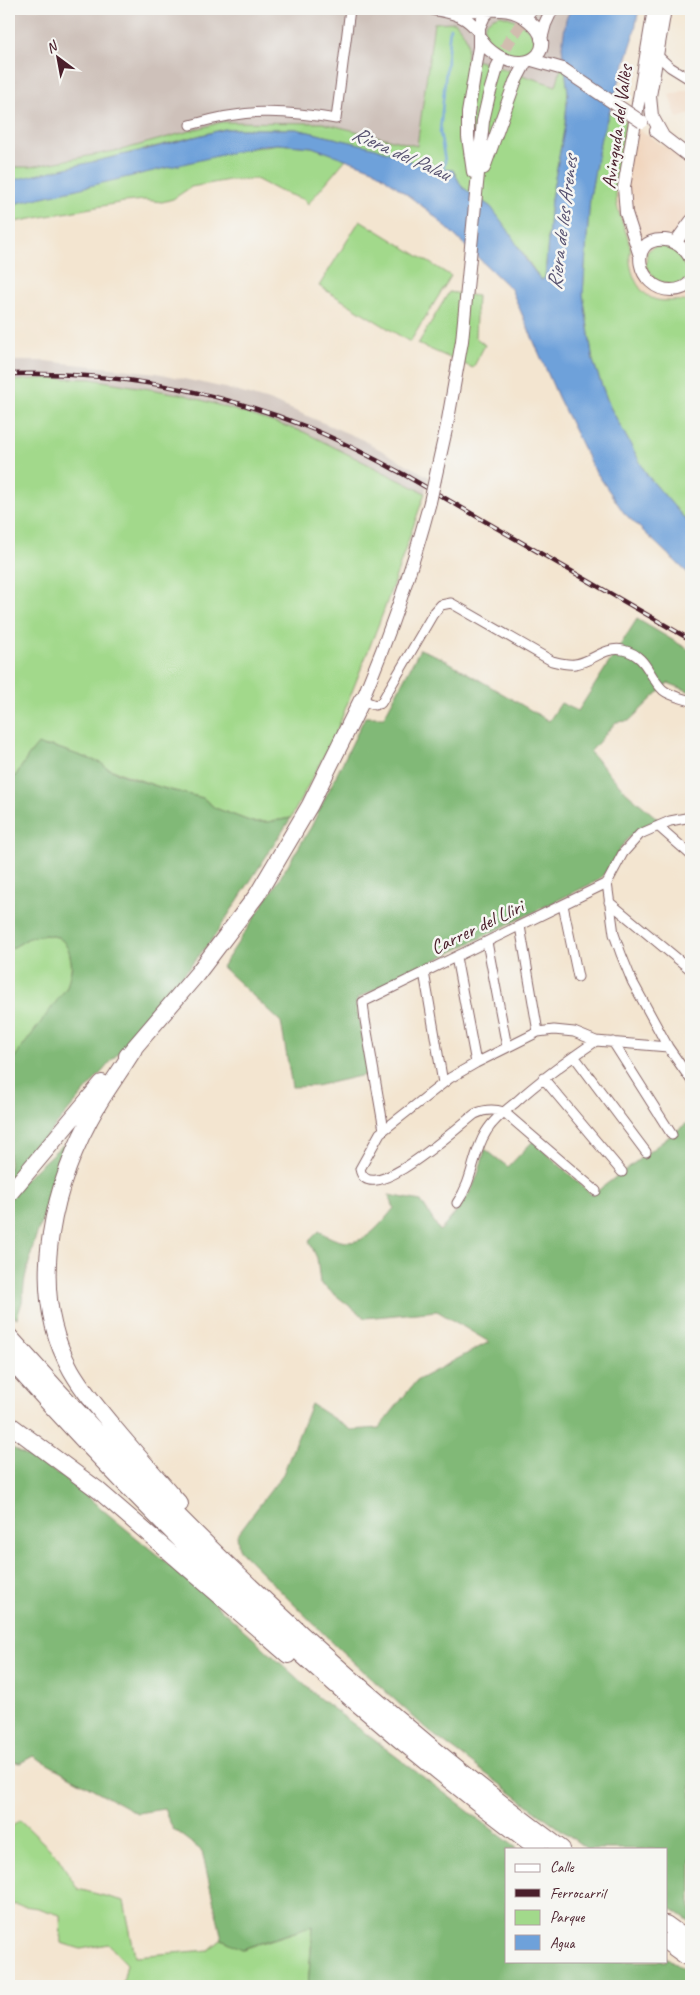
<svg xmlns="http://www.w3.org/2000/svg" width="700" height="1995" viewBox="0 0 700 1995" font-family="Caveat,sans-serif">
<rect width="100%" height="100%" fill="#f6f6f2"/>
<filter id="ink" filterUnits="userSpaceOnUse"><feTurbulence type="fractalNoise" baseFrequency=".02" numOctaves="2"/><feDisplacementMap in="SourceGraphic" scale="10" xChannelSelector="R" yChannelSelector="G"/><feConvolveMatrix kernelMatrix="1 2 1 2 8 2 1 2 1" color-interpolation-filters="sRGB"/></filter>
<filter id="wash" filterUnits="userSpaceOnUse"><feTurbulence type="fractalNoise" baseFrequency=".0096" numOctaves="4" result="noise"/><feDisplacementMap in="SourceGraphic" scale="20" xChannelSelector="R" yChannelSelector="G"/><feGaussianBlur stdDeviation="1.12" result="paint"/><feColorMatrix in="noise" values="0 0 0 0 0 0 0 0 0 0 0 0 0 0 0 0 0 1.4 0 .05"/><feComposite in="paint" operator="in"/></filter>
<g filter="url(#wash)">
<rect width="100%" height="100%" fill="#f3e5d0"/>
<path fill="#f1d5bd" d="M690 89 691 114 677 118 669 95Z
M626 121 691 164V303L680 300 668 302 648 296 640 288 632 271 630 261 631 247 621 224 616 194Z"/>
<path fill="#cec1ba" d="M9 9H571L566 19 562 47 564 58 556 86 465 57 434 23 417 146 323 123 222 122 125 149 30 167H9Z
M9 361H45L157 373 225 388 279 404 361 439 429 477 425 493 304 432 231 409 185 395 44 378 9 381Z"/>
<path fill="#a2d98b" stroke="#767c5b" d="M500 15C509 17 517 20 524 26 538 36 542 58 519 56 498 54 464 25 500 15Z
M455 22C467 36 469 40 466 57L556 86 564 58 568 92 565 125 551 199 545 278 541 280 491 207 462 187 453 170 428 168 376 148 296 129H225L27 179 9 181V167H30L125 149 222 122 323 123 417 146 434 23Z
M610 111 626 121C622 144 615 170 616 194 616 213 626 228 630 246 631 251 629 256 630 261 631 273 637 288 647 295 660 306 677 297 691 303V526L647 475 609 405 593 361 583 294 590 197 601 137Z
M278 144 312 147 346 159 308 204 305 200 279 191 256 179 229 180 191 187 173 199 162 202 145 200 124 202 9 223V205L228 152Z
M360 220 451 276 410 342 319 286Z
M654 246C672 244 697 260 687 280L674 286 657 281 646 266 647 252Z
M449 292 477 296 475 337 485 345 473 368 418 344Z
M44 378 91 379 185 395 231 409 304 432 425 493 383 613 335 735 291 818 268 822H252L215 808 203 798 159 787 107 768 101 763 52 746 45 747 38 745 29 755 9 786V381Z
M46 935C49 936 54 936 57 937 75 945 73 972 67 986 57 1010 25 1043 9 1065V950L29 938Z
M20 1820 57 1856 78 1889 124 1901 135 1956 209 1950 222 1939 243 1949 313 1926 308 1986H122L127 1964 108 1944 81 1949 61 1943 60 1915 38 1908 9 1904V1829Z"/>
<path fill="#81b977" stroke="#666c51" d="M637 619 691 651V692L668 683 629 721 616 722 590 752 624 790 658 819C645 825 634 831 625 842 615 855 610 870 597 881L358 998 356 1003 369 1074 316 1086 292 1087 281 1022 222 967 272 891 311 827 365 717H384L420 649 442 658 549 721 561 703 578 711Z
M38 744 45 747 52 746 101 763 107 768 128 777 166 789 203 798 215 808 252 822H268L291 818 214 937 149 1017 9 1180V1065L67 987 72 966 69 951 64 942 58 937 46 935 29 938 9 950V786L29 755Z
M691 1120V1922L666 1905V1849H587L430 1732 336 1646 239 1550 237 1535 283 1474 311 1404 351 1430 379 1428 416 1381 489 1342 437 1311 365 1318 320 1283 317 1258 309 1241 319 1231C356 1255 371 1236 394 1208L389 1195 421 1201 440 1231C466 1201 476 1189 485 1149L508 1167 533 1141 592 1195Z
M70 1144 35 1239 25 1278 22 1302 17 1318 9 1314V1194L61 1146Z
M9 1446 62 1476 202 1592 319 1698 518 1849H506V1961H666V1957L691 1974V1986H308L313 1926 242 1949 222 1939 202 1851 173 1829 164 1809 137 1813 33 1756 20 1763 9 1761Z"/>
<path fill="#6ea1da" stroke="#5c6082" d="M571 9H639L633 39 601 137 590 197 583 294 593 361 609 405 647 475 691 526V576L624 513 592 466 558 397 511 289 430 212 373 169 312 147 278 144 264 145 9 205V181L144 150 225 129H296L376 148 428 168 453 170 462 187 491 207 508 230 526 260 541 280 545 278 551 199 565 125 568 92 562 47 566 19Z"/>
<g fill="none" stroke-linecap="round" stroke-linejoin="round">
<path stroke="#6ea1da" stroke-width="2.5" d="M443 171 445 161 440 132 450 28"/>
</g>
</g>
<g filter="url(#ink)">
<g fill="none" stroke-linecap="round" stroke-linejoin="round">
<path stroke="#d1bdaf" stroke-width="12" stroke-dasharray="12 6" stroke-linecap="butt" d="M498 65 508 43 530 11"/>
<defs>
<path id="street" d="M656 54 670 67 691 80
M190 125C245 109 279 109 336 119L350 9
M362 700 375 705 381 703 433 614 441 605 451 603 552 661C560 663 567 665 575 664 592 662 605 646 623 650 648 656 647 675 663 690 670 696 682 698 691 701
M691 817 670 821 640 834 623 853 607 883 614 934 621 954 632 981 668 1047 691 1080
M658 826 691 855
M609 902 691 970
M563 905 578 977
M520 926 538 1032
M487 942 507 1047
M456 957 476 1063
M424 972 443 1083
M613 1042 672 1135
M574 1056 646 1152
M543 1078 622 1172
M384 1130 365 1020 363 1002 607 883
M596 1191 504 1112C494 1109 485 1109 475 1114 462 1123 368 1211 360 1169L380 1133 450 1078 476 1063 538 1032 554 1030 574 1032 596 1041 668 1047
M457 1203C474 1179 472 1154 486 1132 493 1120 505 1111 516 1102 541 1079 568 1060 596 1041"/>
<path id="secondary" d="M434 9C454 12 467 16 479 32
M458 9C485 14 506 2 529 21 559 45 533 75 498 56 490 51 483 46 480 37
M530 11 531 9
M541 39 545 24 552 9
M532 60 563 69
M656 131 691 158
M663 136 652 116 650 96 665 9
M484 168 515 82 525 63
M473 172 468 137V113L479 47V27L484 16 491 9
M675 243 691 221
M640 256 626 213 624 187 654 9
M691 260C687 250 676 241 665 240 625 237 638 290 671 290 679 290 686 288 691 281
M435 479 447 425 462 341 483 121 489 95 498 65
M362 700C389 636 412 570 430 502"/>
<path id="highway" d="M134 1049C123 1067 110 1085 99 1103 54 1179 25 1288 71 1370 83 1391 100 1411 116 1430 137 1455 159 1480 180 1504
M127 1056 197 974 257 895 310 805 362 700
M9 1194 102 1083
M9 1336C176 1524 359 1699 562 1849
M9 1359C168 1538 345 1705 538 1849
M9 1424 98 1490 288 1655
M666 1924 691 1942
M666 1942 691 1960"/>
</defs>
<use href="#street" stroke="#856465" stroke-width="11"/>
<use href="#secondary" stroke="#856465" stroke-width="14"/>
<use href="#highway" stroke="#856465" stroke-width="18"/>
<use href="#street" stroke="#fff" stroke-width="9"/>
<use href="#secondary" stroke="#fff" stroke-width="12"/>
<use href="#highway" stroke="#fff" stroke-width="16"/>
<defs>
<path id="rail" d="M9 374C110 371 213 389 307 427 340 440 371 457 403 474L691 640"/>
</defs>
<use href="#rail" stroke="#4a1f2b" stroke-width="4.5"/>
<use href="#rail" stroke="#f6f6f2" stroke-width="2.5" stroke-dasharray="8" stroke-linecap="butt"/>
<defs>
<path id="secondary-bridge" d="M563 69 642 122
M430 502 435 479"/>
</defs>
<use href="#secondary-bridge" stroke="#856465" stroke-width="14" stroke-linecap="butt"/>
<use href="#secondary-bridge" stroke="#fff" stroke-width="12"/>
</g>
</g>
<g text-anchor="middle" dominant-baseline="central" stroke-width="5" stroke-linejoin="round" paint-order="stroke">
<g font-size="20" fill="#4a1f2b" stroke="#f6f6f2">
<text transform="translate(617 127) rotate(-82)">Avinguda del Vallès</text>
<text transform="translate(477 927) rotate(-26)">Carrer del Lliri</text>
</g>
<g font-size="21" font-style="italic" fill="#585371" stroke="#f6f6f2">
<text transform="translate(401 153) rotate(24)">Riera del Palau</text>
<text transform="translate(562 223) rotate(-83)">Riera de les Arenes</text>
</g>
</g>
<rect width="700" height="1995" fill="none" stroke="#f6f6f2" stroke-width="30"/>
<rect x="505" y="1848" width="162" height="115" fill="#f6f6f2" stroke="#b1a0a2"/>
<rect x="515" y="1864" width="25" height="8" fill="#ffffff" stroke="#b1a0a2"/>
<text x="550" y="1872" font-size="15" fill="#4a1f2b">Calle</text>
<rect x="515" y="1889" width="25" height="8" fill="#4a1f2b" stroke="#b1a0a2"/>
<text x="550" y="1898" font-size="15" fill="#4a1f2b">Ferrocarril</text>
<rect x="515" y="1910" width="25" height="15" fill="#a2d98b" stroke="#b1a0a2"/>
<text x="550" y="1922" font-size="15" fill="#4a1f2b">Parque</text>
<rect x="515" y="1935" width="25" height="15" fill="#6ea1da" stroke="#b1a0a2"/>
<text x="550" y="1948" font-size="15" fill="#4a1f2b">Agua</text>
<g transform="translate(58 58) rotate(328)" stroke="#f6f6f2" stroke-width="4" paint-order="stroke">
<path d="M0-4L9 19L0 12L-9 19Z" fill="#4a1f2b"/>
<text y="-8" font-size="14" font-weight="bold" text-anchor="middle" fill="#4a1f2b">N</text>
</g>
</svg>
